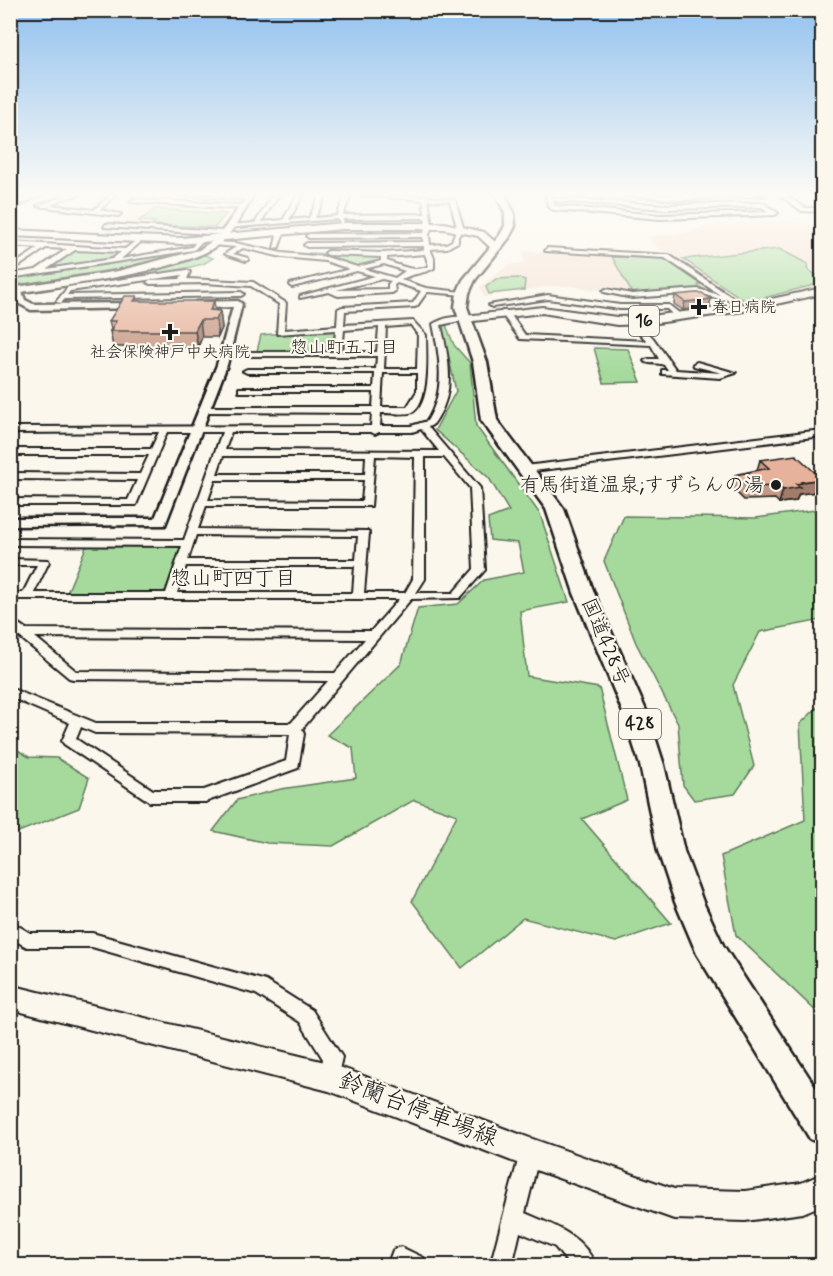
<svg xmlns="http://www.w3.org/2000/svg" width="833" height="1276" viewBox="0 0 833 1276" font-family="Mynerve,'Klee One',sans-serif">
<rect width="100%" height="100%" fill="#fbf7ec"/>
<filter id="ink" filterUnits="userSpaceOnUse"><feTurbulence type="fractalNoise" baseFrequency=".0167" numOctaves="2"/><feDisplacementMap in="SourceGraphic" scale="12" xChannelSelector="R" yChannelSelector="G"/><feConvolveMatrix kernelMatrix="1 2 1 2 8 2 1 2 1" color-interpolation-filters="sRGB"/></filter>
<g filter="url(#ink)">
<path fill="#f5e2d4" d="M137 202 238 208 221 231H217L110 225 133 203Z
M787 221 822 227V287L749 304 742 303 651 243 649 236 681 234 708 226Z
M523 251 666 258 720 295 701 290 632 294 606 289 604 291 571 286H551L484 297 480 287 510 264H524Z"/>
<path fill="#a6da9d" stroke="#617b5c" stroke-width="1.5" d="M155 209 226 214 215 227 152 225 155 222 139 221Z
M75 249 121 252 113 260 45 269Z
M779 249 808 264 807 269 822 279V283L747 302 683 259Z
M185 250 191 251 187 254 81 278 11 289V278L117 263Z
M309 253 381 256 380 262 359 268 327 258 310 256Z
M201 254 213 258 203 264 174 271 51 287Z
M612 257 665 258 702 284 698 285 704 290 632 293Z
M519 278 525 280 524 290 489 294 486 287 496 279Z
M446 325 454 345 470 363 476 426 540 514 569 602 520 611 527 676 599 688 627 800 582 819 671 923 616 942 523 918 462 968 412 901 457 815 414 800 333 846 267 843 213 831 237 800 281 789 356 778 353 748 327 735 401 664 418 608 458 604 484 580 524 572 518 543 490 540 488 519 509 511 489 478 435 430 456 391 442 326Z
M334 329 338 331 334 352 331 353 257 351 261 335Z
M594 348 628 349 641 382 604 383Z
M822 509V620L760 632 733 685 754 766 735 794 694 800 683 785 678 724 636 643 604 561 624 516 756 518Z
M92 545H180L183 549 169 589 161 593H67L86 547Z
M822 703V1017L736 935 721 856 805 820 800 724Z
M11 746 29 757 57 758 89 778 79 808 11 835Z"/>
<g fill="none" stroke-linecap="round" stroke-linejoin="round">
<defs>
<path id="minor" d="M67 195H79L63 199 51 205 94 210 110 195H115L100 210 121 214 118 216 37 206Z
M181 195H223L252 198 249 200Z
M273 195H279L261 222 283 220 297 195H303L289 220 309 218 320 195H326L315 218 337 216 345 195H351L343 215 425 214 423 200 356 195 423 197 422 195H428V197L455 200 463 227 458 237V242L447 248 430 249 434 258V268C422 275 413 272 401 280L426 288 462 292 465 294 464 295 427 292 417 306 415 307 345 311 344 325 413 321 426 335C426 354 430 399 413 412 409 415 387 413 381 413L380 426H411L427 421C446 391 440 358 433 324 443 318 458 314 469 319L441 325C448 355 456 389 438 417 435 422 434 425 428 427L480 488 485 570 460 598 411 599 302 729 304 734 298 768 205 802H150L64 744 62 741 70 723 10 697V688L96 723H291L328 681 73 679 69 678 10 629V618L26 629 371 631 399 599H10V593H23L37 565H10V559L48 560 49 562 34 593H166L182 546 10 545V539L184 540 222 432H167L136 505H10V499L128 500 137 480 10 479V473L140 474 149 455H10V449H151L159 432 10 433V427L371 426 372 413 201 412 200 410 204 407H373L374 392H239V388H374L375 373H247L243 371 247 369H376L377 356H222L221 354 225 352H334L336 330 277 334 279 304 251 286 205 283 150 284 147 282 150 280 180 279 182 275 70 291 67 295 241 292 244 294 241 296 65 299 61 303 56 302 68 287 187 270 190 272 187 279 253 282 286 303 284 330 337 326 338 309 342 307 413 303 421 291 397 283 394 285 395 291 392 293 338 296 329 292 300 298V296L375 276 357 271 292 287 290 286V284L350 269 325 261 282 257 243 248 233 254 248 258V260L246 261 225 254 236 247 213 245 215 242 235 243 282 253 326 257 357 267 381 261V257L328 255 325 253 328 251 384 253 424 250V246L307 247 304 245 307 243 423 242V237L309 238 306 236 309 234 424 233 426 225 425 218 342 219 344 222 341 224 337 219 227 228 229 225 255 223ZM428 200 450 201 457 227 452 241 446 244 430 245 429 235 432 225ZM425 254 429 266C415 273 401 266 387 261V257ZM384 264 405 271 395 278 364 269ZM382 279 391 281 388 284V289L336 290ZM411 325 418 335 417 369H384L386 327ZM379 327 377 352H342L344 330ZM383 373H417V391L407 407H381ZM421 429 439 451 225 450 231 432H371L375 434 379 432H412ZM223 456H366L365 474H217ZM375 456 415 457 413 579 405 593H364L369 533 368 531 198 529 206 506H371ZM425 457H444L470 488 474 569 453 593H416L425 579ZM215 480H364L362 501 208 500ZM196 535 358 536 356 560H188ZM186 566H355L353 593H177ZM35 637 365 639 335 673 76 671ZM81 727 95 733 290 734 286 761 204 790H153L76 739Z
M546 195H552V198L666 205 763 203 778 213 775 215 660 219 554 210 548 207ZM553 201 666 209 762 207 769 212 660 215 555 206Z
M779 195H785L805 208H822V212L802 211Z
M132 199 244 205 247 207 244 209 130 202Z
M106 224 224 231 227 233 224 235 104 227Z
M281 230 284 232 279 247 274 248 278 232Z
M138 239 143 240 121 259 192 247 198 239 203 240 194 250 10 278V274L36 270 67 249 46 248 10 272V267L39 248 10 246V242L125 249ZM75 250 121 252 112 259 47 269Z
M547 248 669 255 748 308 742 309 726 299 723 300 698 293 632 298 604 292 603 291 606 289 632 294 698 289 720 295 665 258 545 251Z
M548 295 620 305H669L684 317 677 319 667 309H620L548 299 492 307 489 305Z
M21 299 24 301 23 302 10 304V300Z
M502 311H508L525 335 647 341 629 322 636 320 653 338 676 370 722 373 694 366 693 364 697 362 736 373 720 378 662 374V370H668C663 359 652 367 644 361L648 359H659L651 345 520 339 501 313Z
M822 430V436L525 472 520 469 525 466Z
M10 921 30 933H92L266 981 312 1010 342 1057 336 1084 329 1086 322 1084 320 1077 323 1059 300 1022 256 994 92 947H27L10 938Z
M530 1143 537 1146 540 1153 525 1213C553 1225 583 1235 596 1266H570L555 1247 520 1232 512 1266H490L520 1153 523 1146Z
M401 1247 424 1258 427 1266H393L390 1258 393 1250Z"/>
<path id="tertiary" d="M31 195H40L10 210V205Z
M248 195H254C244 211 234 232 219 244 186 271 67 285 22 292L25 300 33 304 139 303 142 304V308L31 310 18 303 14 293H10V288L118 271 199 250 218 237Z
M624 195H766L683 200Z
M238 301 242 304 227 365 165 525 10 526V518H155L217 365 233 307 196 308 192 305 196 302Z"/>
<path id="secondary" d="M10 985 329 1063 530 1138 674 1189 745 1191 801 1183 822 1174V1205L803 1213 745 1221 674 1219 530 1168 329 1091 10 1009Z"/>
<path id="primary" d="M343 223H444L484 232 502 248 493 250 478 236 444 229H343L181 244 10 236V230L181 238Z
M822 288V294L744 311 649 324 617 325 542 313 465 322 459 319 465 316 542 307 617 317 649 316 744 305Z"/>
<path id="trunk" d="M496 195H505L514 213 515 226 509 238 475 280 469 293 467 307 487 362 497 420 564 509 594 593 648 715 664 765 684 851 703 902 723 945 822 1097V1144L810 1139 697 954 675 902 658 851 640 765 624 715 574 593 546 509 481 420 473 362 455 307 457 293 463 280 500 235 505 226V213Z"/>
</defs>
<use href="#minor" stroke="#1c1c1c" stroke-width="4"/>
<use href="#tertiary" stroke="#1c1c1c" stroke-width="5"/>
<use href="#secondary" stroke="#1c1c1c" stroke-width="4"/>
<use href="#primary" stroke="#1c1c1c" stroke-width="4"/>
<use href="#trunk" stroke="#1c1c1c" stroke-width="5"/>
<use href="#minor" fill="#fbf7ec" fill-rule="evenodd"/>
<use href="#tertiary" fill="#fbf7ec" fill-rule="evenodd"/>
<use href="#secondary" fill="#fbf7ec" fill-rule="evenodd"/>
<use href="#primary" fill="#fbf7ec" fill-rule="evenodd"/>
<use href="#trunk" fill="#fbf7ec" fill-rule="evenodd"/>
</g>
<path fill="#c79985" stroke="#1c1c1c" stroke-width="1.5" d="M675 295 711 299 709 307 683 310 674 304Z
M138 301 220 311 222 328 218 337H202L198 347H113L110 331 111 329 109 321Z
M760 460 817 492 799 494 796 501 779 503 775 499 744 500 732 488 735 475 757 470Z"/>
<path fill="#a27d6c" stroke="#1c1c1c" stroke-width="1.5" d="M711 299 709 307 683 310 685 302Z
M214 301 216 317 210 310Z
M220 311 222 328 218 337 216 320Z
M200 320 202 337 198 347 195 331Z
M822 479 817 492 799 494 796 501 779 503 783 490 801 482Z"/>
<path fill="#e7b29b" stroke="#1c1c1c" stroke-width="1.5" d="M695 293H702L711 299 685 302 675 295Z
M125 296H137L134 301H214L210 310 220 311 216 320H200L195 331H110L116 321H109Z
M796 455 822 479 801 482 802 483 796 484 800 487 783 490 779 486 748 487 735 475 769 468 760 460Z"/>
</g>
<linearGradient id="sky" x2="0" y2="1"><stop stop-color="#91c1ef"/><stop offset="0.52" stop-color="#fdfbf6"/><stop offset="1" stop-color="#fdfbf6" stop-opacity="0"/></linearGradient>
<rect width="833" height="374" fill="url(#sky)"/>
<g fill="#1c1c1c" stroke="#fbf7ec" stroke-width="2">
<path d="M696 298h6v6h6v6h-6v6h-6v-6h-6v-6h6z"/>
<path d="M167 323h6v6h6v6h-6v6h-6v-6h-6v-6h6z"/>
<circle cx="776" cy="485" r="6"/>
</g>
<g text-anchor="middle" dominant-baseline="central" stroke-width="4.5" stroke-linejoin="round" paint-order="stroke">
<g font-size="16" fill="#1c1c1c" stroke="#fbf7ec" text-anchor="start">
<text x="712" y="307">春日病院</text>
<text x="170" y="352" text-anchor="middle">社会保険神戸中央病院</text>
</g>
<g fill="#fbf7ec" stroke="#5f5e5a" stroke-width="1.5">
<rect x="629" y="306" width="30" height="30" rx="4.5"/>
<rect x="619" y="709" width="42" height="30" rx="4.5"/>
</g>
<g font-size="18" font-weight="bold" fill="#1c1c1c">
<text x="644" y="321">16</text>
<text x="640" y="724">428</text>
</g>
<g font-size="18" fill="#1c1c1c" stroke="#fbf7ec">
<text x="344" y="348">惣山町五丁目</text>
</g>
<g font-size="20" fill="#1c1c1c" stroke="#fbf7ec" text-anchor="end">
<text x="764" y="485">有馬街道温泉;すずらんの湯</text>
</g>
<g font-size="20" fill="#1c1c1c" stroke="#fbf7ec">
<text transform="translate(605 642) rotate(67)">国道428号</text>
</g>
<g font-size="21" fill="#1c1c1c" stroke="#fbf7ec">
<text x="233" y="579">惣山町四丁目</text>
</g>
<g font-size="24" fill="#1c1c1c" stroke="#fbf7ec">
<text transform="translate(418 1110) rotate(21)">鈴蘭台停車場線</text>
</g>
</g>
<rect width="833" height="1276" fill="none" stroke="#fbf7ec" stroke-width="36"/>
<rect x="18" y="18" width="797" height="1240" fill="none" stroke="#1c1c1c" stroke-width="2" filter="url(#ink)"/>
</svg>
